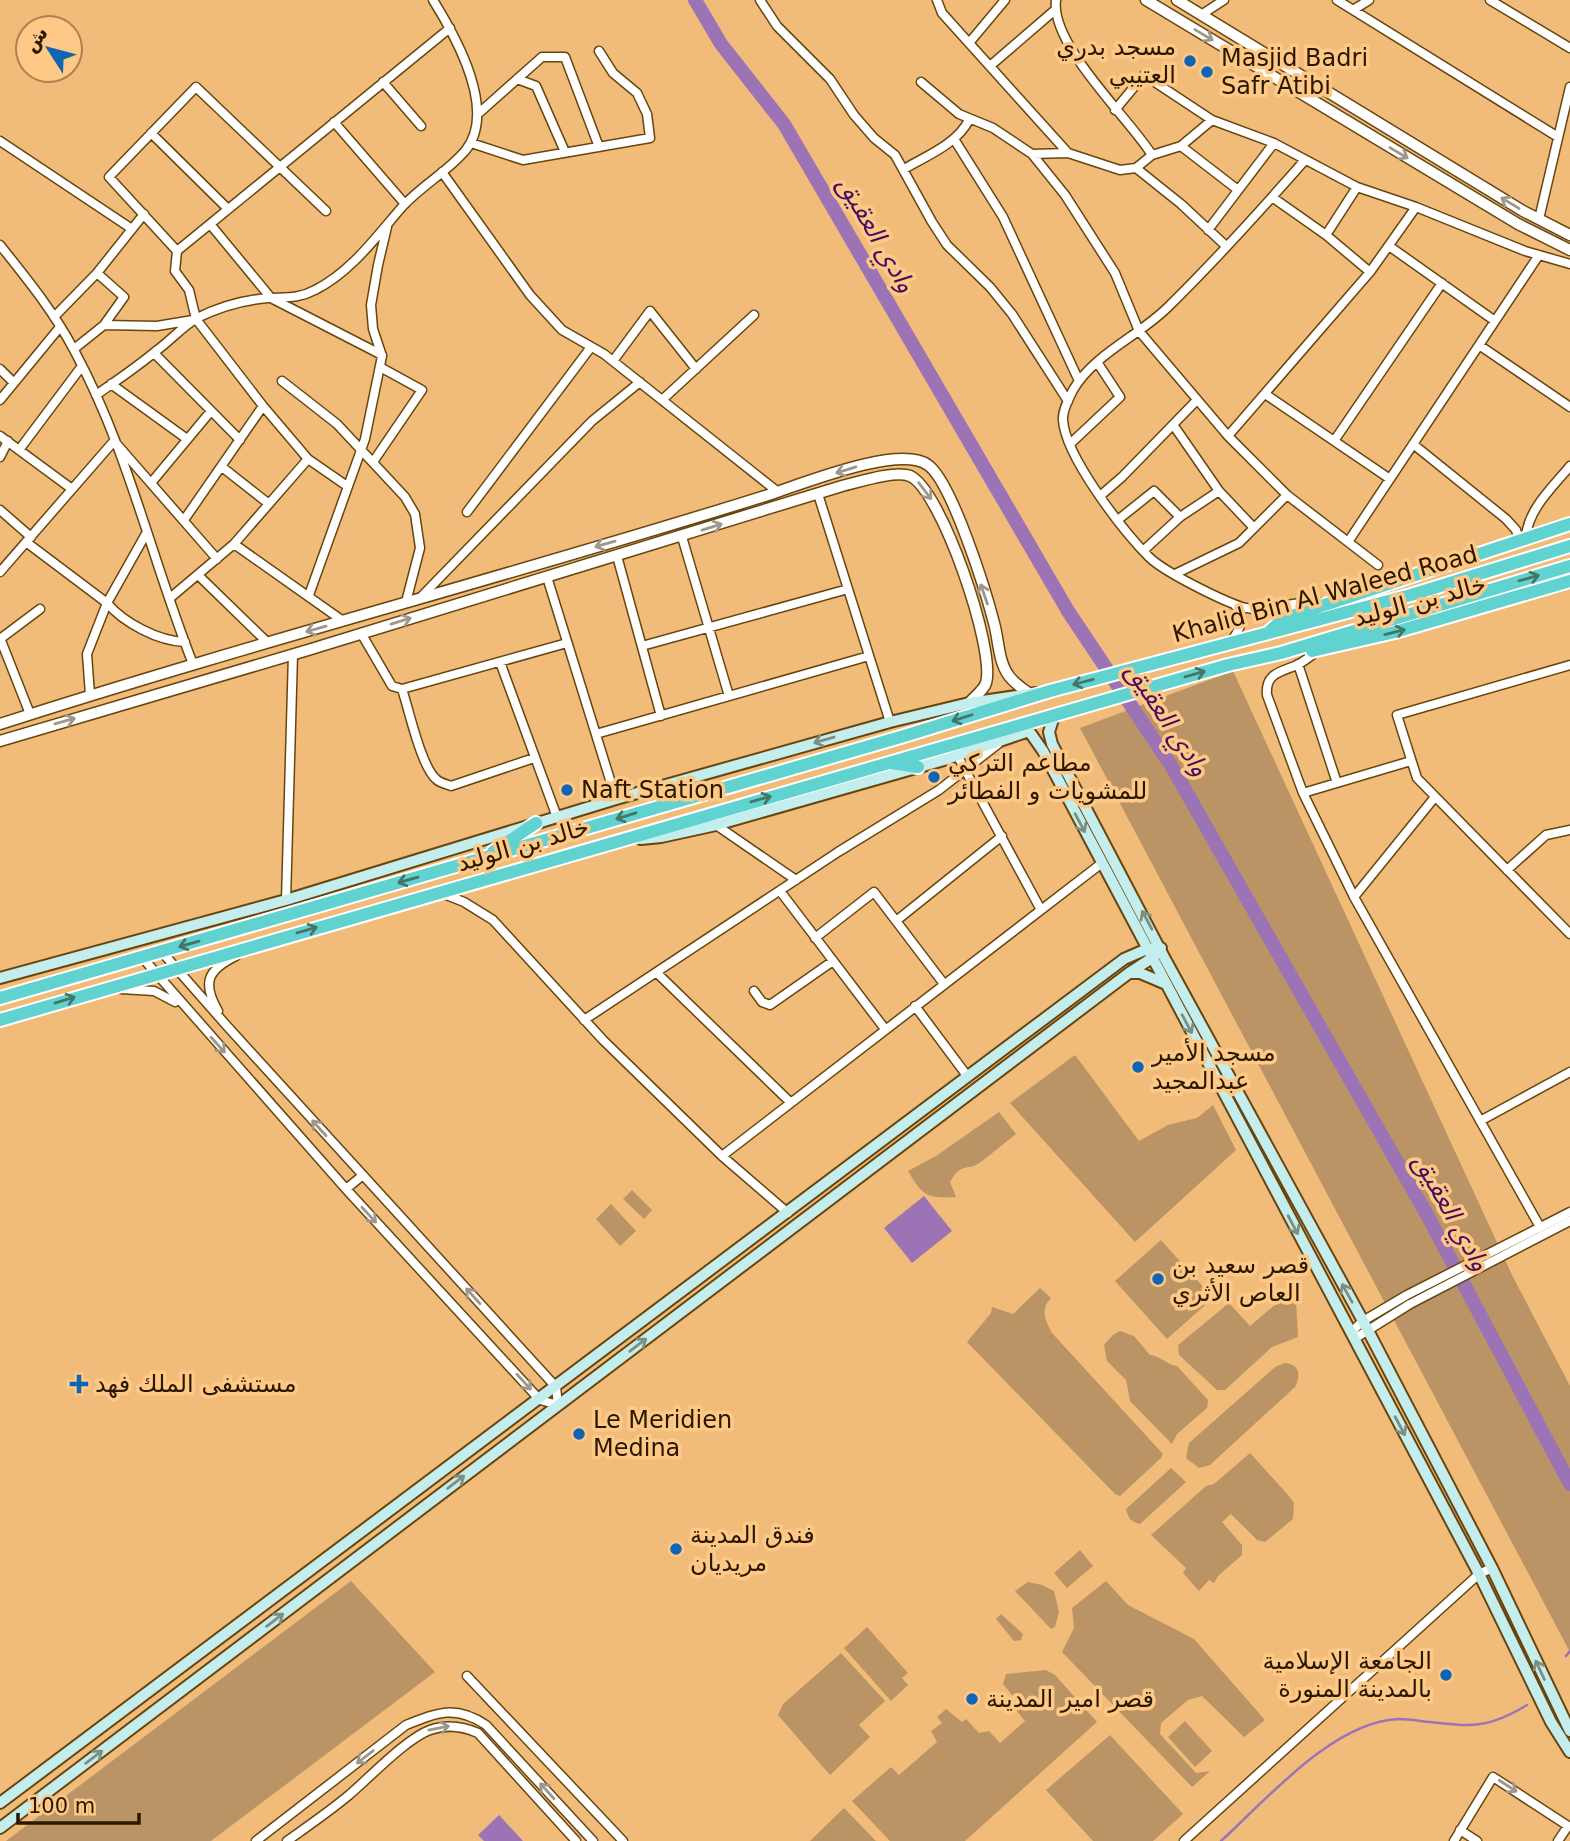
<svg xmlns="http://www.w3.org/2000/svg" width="1570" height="1841" viewBox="0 0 1570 1841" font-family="'DejaVu Sans','Noto Sans Arabic',sans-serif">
<rect width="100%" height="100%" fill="#f1bc79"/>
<path fill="#ba9464" d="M1233 671 1513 1277 1570 1386V1652L1080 728Z
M1075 1055 1139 1141 1168 1125 1197 1118 1213 1105 1236 1150 1135 1242 1010 1103Z
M999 1112 1016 1134C1004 1143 993 1153 981 1162 966 1173 963 1160 950 1182L956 1197C927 1199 922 1195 908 1171L936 1156Z
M632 1190 652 1210 644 1219 623 1199Z
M611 1204 636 1231 620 1246 596 1219Z
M1161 1240 1213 1298 1167 1339 1115 1281Z
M1040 1288 1051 1298C1040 1310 1045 1320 1052 1333L1163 1454 1161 1458 1120 1496 1115 1494 967 1342 991 1313 992 1307 1013 1314Z
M1286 1300 1296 1301 1298 1337 1272 1347 1225 1390H1217L1179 1355 1178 1345 1229 1303 1250 1326 1277 1303Z
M1120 1331 1134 1336 1150 1355C1161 1356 1167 1365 1177 1366L1208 1400 1207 1408 1177 1434 1172 1444 1130 1401 1126 1380 1107 1361 1104 1345 1113 1335Z
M1285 1363C1300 1364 1301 1376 1295 1387L1210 1465 1199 1468 1186 1458 1189 1443 1275 1367Z
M1250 1453 1289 1496 1294 1503 1293 1519 1265 1542 1257 1540 1231 1514 1222 1522 1242 1545V1555L1218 1576 1214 1583 1209 1580 1199 1591 1183 1573 1186 1568 1151 1535 1206 1486 1214 1484Z
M1171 1468 1186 1482 1140 1524C1131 1522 1128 1518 1126 1509Z
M1080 1550 1093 1566 1067 1588 1054 1573Z
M351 1581 435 1672 211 1841H6Z
M1106 1581 1128 1605 1194 1639 1265 1720 1244 1737 1202 1696 1188 1700 1161 1723 1160 1734 1196 1773 1210 1771 1192 1787 1062 1652 1074 1628 1072 1608Z
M1028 1582 1042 1585 1054 1591 1059 1612 1055 1627 1051 1629 1015 1591Z
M1001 1614 1023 1634 1021 1640 1014 1641 996 1619Z
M867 1627 908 1673 902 1678 908 1685 891 1701 844 1648Z
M841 1653 885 1701 859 1725 870 1737 830 1775 778 1715 783 1704Z
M1046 1670 1055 1675 1097 1722 965 1841H890L852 1801 891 1767 899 1775 937 1742 931 1731 942 1723 937 1717 946 1709 962 1722 966 1719 979 1733 989 1731 1000 1743 1025 1721 1012 1705 1017 1701 1003 1684 1006 1674Z
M1185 1721 1212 1751 1195 1767 1168 1737Z
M1110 1735 1183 1814 1153 1841H1093L1046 1790Z
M844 1808 876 1841H810Z"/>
<path fill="#9c74b5" d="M924 1196 952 1231 912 1263 884 1228Z
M499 1815 523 1841H484L478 1835Z"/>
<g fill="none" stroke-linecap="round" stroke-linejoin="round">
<path stroke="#9c74b5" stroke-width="2.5" d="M1566 1656 1570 1651
M1221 1841C1267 1799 1333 1722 1398 1719 1409 1719 1420 1721 1430 1722 1473 1727 1489 1728 1527 1705"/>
<path stroke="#9c74b5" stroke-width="14" d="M695 0 721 44 784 124 1068 611 1172 767 1426 1213 1570 1484"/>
<defs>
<path id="minor" d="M760 0 777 26 830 79 854 115 874 138 895 155 932 222 947 245 990 287 1012 314 1068 401
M937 0 942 13 1068 153
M1337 0 1558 137
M1490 0 1570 48
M1353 10 1369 0
M1201 15 1224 0
M969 43 1005 0
M990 66 1055 10
M517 79 536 86 565 152
M383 82 421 126
M921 82 959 114 993 128 1032 154 1068 153 1120 170 1136 168 1152 155C1129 118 1050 45 1056 0
M1115 110 1144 75 1212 120 1274 143 1357 187 1416 207
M479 113 542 57H565L599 147
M334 122 405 204
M151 133 228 209
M954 139 1003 217 1079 381
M0 141 132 229
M471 143 523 160 650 138 647 114 637 93 613 73 599 51
M1181 146 1238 190
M1032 154 1065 195 1115 273 1139 331 1228 436 1287 495 1239 543 1175 574
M1152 155 1181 146 1212 120
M1305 160C1261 210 1216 260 1168 307 1139 336 1094 354 1073 390 1069 398 1062 411 1063 420 1065 456 1123 531 1149 557 1164 572 1221 600 1242 607 1269 615 1294 598 1325 603
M1136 168 1181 204 1226 246
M904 169C926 156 957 144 969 120
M442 172 530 295 562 330 604 354 778 492
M1272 197 1326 235 1370 272 1416 207 1525 251 1570 264
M1539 219 1570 87
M210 224 271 298 382 355
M1208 230 1274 143
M1326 235 1357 187
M0 245C27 279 54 312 74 350 128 449 152 561 193 664
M1389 246 1495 321
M177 251 109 177 196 87 326 211
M97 273 124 297 104 325
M54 317 97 273 144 214
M1479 345 1570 407
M74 349 104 325 157 326 193 320
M154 353 240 440
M613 361 650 311 696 369
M0 369 14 383
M282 381 337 424 405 497 415 514 420 548 406 602
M111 384 187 439
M1265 394 1390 479
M96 395C116 381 137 367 156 351 170 341 183 326 197 318 219 307 244 300 268 298 286 297 298 299 315 290 351 272 376 237 402 207 421 186 447 172 465 151 498 111 456 37 433 0
M0 400 60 327
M662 400 754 315
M1174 426 1219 491 1254 528
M0 436 72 489
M1228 436 1370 272
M1334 441 1442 283
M1070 444 1120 397 1097 362
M1413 444 1506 519 1516 530 1519 540
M19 450 82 366
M0 457 8 441
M373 462 422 390 380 367
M222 467 269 504
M151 483 211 411
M347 486 308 459 263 406 196 319 189 290 175 271 177 251 450 28
M818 494 890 722
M1287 495 1378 565
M1100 496 1122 477 1197 400
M0 510 31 537
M467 512 591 347
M1119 519 1154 491 1180 517
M184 520 263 406
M682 537 729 696
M1526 538C1527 510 1553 487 1570 466
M26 542 107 603C124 623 158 641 185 642
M1348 542 1539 255
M234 544 343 621
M1144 550 1180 517 1219 491
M617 556 661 716
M0 572 114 441 217 559
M198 575 268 643
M547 577 616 799
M309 595 365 439 382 356 373 329 371 305 378 265 387 227
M170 598 234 544 308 459
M420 598 592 421 640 382
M361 633 392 686 402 689 567 643
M0 638 30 714
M0 639 40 609
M1231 642C1240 629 1246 619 1235 605
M642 646 848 589
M1317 651C1311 656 1305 661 1297 665 1281 672 1265 673 1267 695L1303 793 1354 897 1540 1227
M500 662 557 817
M1298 664 1337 783
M1570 665 1397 715 1417 778 1570 934
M402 689C409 710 421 766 436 779 440 783 446 784 451 786L534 758
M90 695 87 654 107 603 147 532
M596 734 869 656
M957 755 1041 910
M1303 793 1411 761
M716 825 796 880
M1507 870 1546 835 1570 830
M780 891 885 1029
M441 893 464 902 493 920 603 1040 722 1156 788 1213
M1354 897 1435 797
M286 900 293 654
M896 921 1002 836
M815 938 874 892 944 984
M141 956 346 1189 540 1400 558 1405 556 1387 227 1026 162 952
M657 973 790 1102
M121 989 154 991 175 1002
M754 991 762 1002 770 1005 833 961
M915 1006 968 1077
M218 1011C202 983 207 970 236 956
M584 1020 838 852 939 790 998 744
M1480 1121 1570 1072
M722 1156 1102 863
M346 1189 363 1175
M1351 1332 1363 1321 1407 1295 1570 1212
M1354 1339 1410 1304 1570 1221
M467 1676 623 1841
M1460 1830 1477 1841
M256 1841 406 1725C438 1712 456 1705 486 1725L593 1841
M287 1841C308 1826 330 1811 349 1795 369 1778 407 1738 430 1730 447 1724 462 1726 478 1733L576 1841
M1184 1841 1479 1574 1492 1568
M1454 1841 1493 1777 1568 1826 1558 1841"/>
<path id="tertiary" d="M1146 0 1518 224 1570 250
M1177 0 1523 211 1570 235
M0 724C255 642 514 575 768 495 802 484 900 444 928 465 952 482 986 592 994 623 999 641 998 661 1009 676 1015 684 1025 690 1032 696
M0 741 308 650 842 486C859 482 895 470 910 476 941 489 996 650 986 683 984 690 974 697 969 703"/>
<path id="secondary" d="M1054 716 1049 732 1052 744 1165 959 1363 1321 1492 1568 1570 1731
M1018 725 1029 731 1043 751 1479 1574 1551 1722 1570 1752
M641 839 661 837 716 825 944 760 1029 731
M1129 973H1140L1166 984
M0 978 286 900 616 799 890 722 969 703 1036 693
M0 1803 1124 959 1147 949 1161 948 1152 958 1129 973 0 1828"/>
<path id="trunk" d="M1269 632 1282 620 1309 610 1570 524
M1312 651 1395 632 1570 581
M891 763 918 767
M493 852 536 823
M0 998 904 736 1050 691 1411 595 1570 546
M0 1020 1228 665 1281 653 1570 566"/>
</defs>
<use href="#minor" stroke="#69450e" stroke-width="11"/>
<use href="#tertiary" stroke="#69450e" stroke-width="13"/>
<use href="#secondary" stroke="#69450e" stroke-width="14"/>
<use href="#trunk" stroke="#fff" stroke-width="16"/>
<use href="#minor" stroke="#fff" stroke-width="8"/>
<use href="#tertiary" stroke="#fff" stroke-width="10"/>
<use href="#secondary" stroke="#c4eeed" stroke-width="10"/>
<use href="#trunk" stroke="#60d2cf" stroke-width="12"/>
</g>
<defs><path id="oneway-shaft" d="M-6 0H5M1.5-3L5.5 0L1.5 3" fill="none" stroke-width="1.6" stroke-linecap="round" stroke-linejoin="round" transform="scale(1.75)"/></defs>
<g stroke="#a0978c">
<use href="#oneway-shaft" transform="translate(1204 35) rotate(31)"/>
<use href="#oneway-shaft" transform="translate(1399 153) rotate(31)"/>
<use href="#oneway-shaft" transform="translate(1510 203) rotate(-149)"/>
<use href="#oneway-shaft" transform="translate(846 470) rotate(163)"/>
<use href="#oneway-shaft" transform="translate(925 491) rotate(53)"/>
<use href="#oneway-shaft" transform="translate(712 527) rotate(-17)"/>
<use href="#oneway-shaft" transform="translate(605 544) rotate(164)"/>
<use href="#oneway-shaft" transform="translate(984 594) rotate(-109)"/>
<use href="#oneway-shaft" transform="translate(401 621) rotate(-17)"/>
<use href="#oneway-shaft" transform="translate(316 629) rotate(164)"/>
<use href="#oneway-shaft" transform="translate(65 721) rotate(-16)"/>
<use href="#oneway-shaft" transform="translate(218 1045) rotate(48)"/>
<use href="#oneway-shaft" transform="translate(319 1128) rotate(-132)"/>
<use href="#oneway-shaft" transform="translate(369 1215) rotate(47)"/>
<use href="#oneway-shaft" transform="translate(473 1296) rotate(-132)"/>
<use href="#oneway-shaft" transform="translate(524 1382) rotate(47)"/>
<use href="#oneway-shaft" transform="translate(439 1728) rotate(-11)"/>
<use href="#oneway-shaft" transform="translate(365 1757) rotate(142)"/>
<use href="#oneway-shaft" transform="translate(1508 1786) rotate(33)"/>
<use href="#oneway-shaft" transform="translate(547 1791) rotate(-132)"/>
</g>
<g stroke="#467568">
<use href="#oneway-shaft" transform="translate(1529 578) rotate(-16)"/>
<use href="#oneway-shaft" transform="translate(1395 632) rotate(-14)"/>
<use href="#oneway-shaft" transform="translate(1195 674) rotate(-16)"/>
<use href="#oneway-shaft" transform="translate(1083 682) rotate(165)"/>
<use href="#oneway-shaft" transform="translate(962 718) rotate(162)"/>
<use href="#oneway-shaft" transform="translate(761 799) rotate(-16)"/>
<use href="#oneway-shaft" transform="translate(626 816) rotate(163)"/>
<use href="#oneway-shaft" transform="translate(408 880) rotate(164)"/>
<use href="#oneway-shaft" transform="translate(307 930) rotate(-16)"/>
<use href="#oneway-shaft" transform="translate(189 944) rotate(164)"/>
<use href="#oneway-shaft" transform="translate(65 1000) rotate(-17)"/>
</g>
<g stroke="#7f8e82">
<use href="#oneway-shaft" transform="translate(824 740) rotate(164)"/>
<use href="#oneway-shaft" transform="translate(1080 823) rotate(62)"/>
<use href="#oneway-shaft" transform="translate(1147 920) rotate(-118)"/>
<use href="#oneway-shaft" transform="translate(1187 1024) rotate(62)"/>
<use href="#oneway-shaft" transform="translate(1293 1225) rotate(62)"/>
<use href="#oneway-shaft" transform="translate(1347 1293) rotate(-119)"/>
<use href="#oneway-shaft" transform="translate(638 1345) rotate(-37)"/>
<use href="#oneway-shaft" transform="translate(1400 1426) rotate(62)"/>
<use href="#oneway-shaft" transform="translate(456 1482) rotate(-37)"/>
<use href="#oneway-shaft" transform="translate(275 1620) rotate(-37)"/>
<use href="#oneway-shaft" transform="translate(1540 1670) rotate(-115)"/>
<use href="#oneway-shaft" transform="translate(94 1757) rotate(-37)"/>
</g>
<g fill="#0f65b3" stroke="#fec986" stroke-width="2.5">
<circle cx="1190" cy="61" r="7"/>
<circle cx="1207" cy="72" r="7"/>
<circle cx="934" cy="777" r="7"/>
<circle cx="567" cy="790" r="7"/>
<circle cx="1138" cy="1067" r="7"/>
<circle cx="1158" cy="1279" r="7"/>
<path d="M75.5 1373.5h7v7h7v7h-7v7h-7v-7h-7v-7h7z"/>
<circle cx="579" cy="1434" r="7"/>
<circle cx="676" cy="1549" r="7"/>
<circle cx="1446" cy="1675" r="7"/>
<circle cx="972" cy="1699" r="7"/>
</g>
<g text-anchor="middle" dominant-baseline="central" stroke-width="7" stroke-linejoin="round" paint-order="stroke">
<g font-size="24" fill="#2b1800" stroke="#fec986" text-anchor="start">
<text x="1176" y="47" text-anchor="end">مسجد بدري<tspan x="1176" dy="28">العتيبي</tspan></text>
<text x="1221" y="58">Masjid Badri<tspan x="1221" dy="28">Safr Atibi</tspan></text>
<text x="948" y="763">مطاعم التركي<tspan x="948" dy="28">للمشويات و الفطائر</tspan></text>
<text x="581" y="790">Naft Station</text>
<text x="1152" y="1053">مسجد الأمير<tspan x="1152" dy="28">عبدالمجيد</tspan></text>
<text x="1172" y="1265">قصر سعيد بن<tspan x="1172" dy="28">العاص الأثري</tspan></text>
<text x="95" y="1384">مستشفى الملك فهد</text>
<text x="593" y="1420">Le Meridien<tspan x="593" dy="28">Medina</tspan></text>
<text x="690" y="1535">فندق المدينة<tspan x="690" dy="28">مريديان</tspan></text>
<text x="1432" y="1661" text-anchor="end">الجامعة الإسلامية<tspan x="1432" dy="28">بالمدينة المنورة</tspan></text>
<text x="986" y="1699">قصر امير المدينة</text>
</g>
<g font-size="24" fill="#2b1800" stroke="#fec986">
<text transform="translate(1325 594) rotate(-15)">Khalid Bin Al Waleed Road</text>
<text transform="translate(1420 601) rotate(-15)">خالد بن الوليد</text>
<text transform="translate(523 845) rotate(-16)">خالد بن الوليد</text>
</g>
<g font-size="26" font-style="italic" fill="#460e5f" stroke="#fec986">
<text transform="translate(877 234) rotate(60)">وادي العقيق</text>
<text transform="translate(1168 719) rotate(57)">وادي العقيق</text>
<text transform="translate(1452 1212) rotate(61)">وادي العقيق</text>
</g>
</g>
<g transform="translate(49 49) rotate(306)"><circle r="33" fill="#fec986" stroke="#aa8250" stroke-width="2"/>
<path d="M0-5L12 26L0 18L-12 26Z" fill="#0f65b3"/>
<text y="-10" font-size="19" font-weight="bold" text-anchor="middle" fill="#2b1800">ش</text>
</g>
<path d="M18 1813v10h121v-10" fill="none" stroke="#2b1800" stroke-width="3.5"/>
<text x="28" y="1813" font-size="21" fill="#2b1800" stroke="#fec986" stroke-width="5" paint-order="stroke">100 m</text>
</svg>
